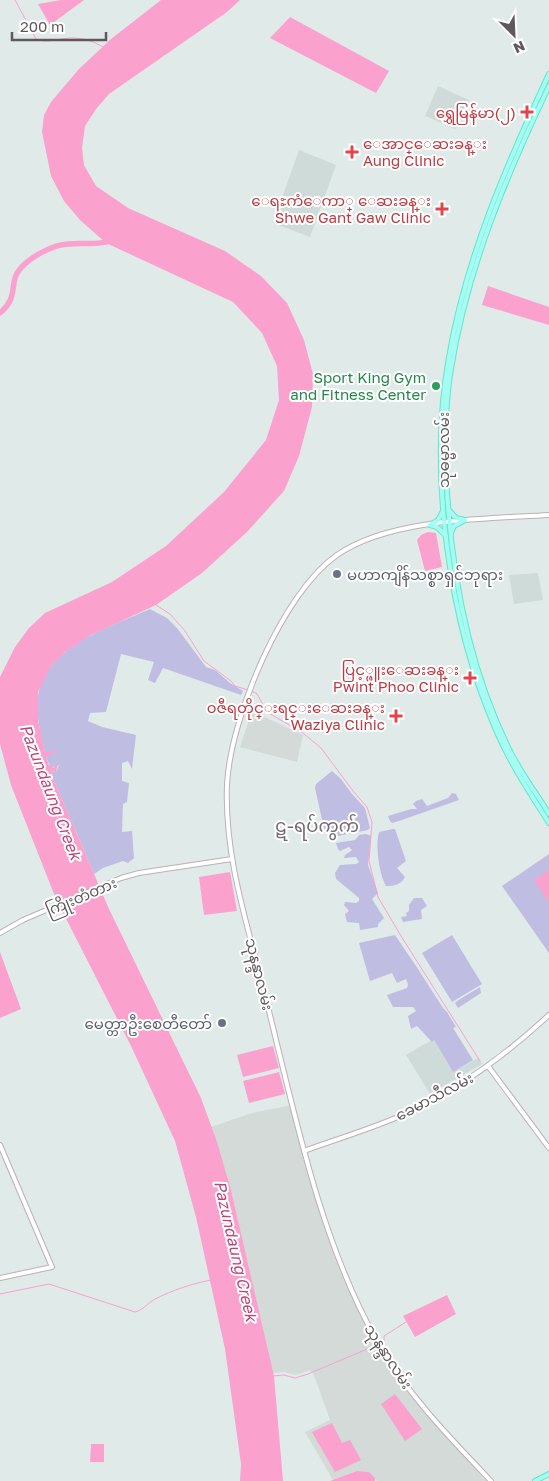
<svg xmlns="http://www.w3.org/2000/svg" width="549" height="1481" viewBox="0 0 549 1481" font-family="'Golos Text','Noto Sans Myanmar',sans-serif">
<rect width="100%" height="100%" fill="#e0ebe9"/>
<path fill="#d3dad8" d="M252 711 303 735 297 762 240 747Z
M293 1105 304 1154 345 1281 377 1346 402 1383 426 1413 489 1481H377L369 1472 357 1471 333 1480 305 1432 330 1420 314 1375 310 1370 295 1375 284 1372 273 1373 231 1190 211 1127 252 1113Z"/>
<path fill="#cedbd8" d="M438 86 469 100 456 129 425 116Z
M299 150 336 165 310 237 273 223Z
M538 573 543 600 514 604 509 575Z
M433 1039 453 1072 478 1058 482 1064 430 1094 406 1055Z"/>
<path fill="#bfbde2" d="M150 609 167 618 177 628 206 667 215 670 230 683 243 691 241 695 163 668 155 683 148 680 154 662 121 654 106 712 90 713 88 721 102 727 136 735 132 769 128 761 122 763V781L129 783 127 802 123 804 122 832 132 831 134 858 128 863 123 861 103 868 94 874 50 771 56 772 59 765 51 768 46 757 51 752H45C41 735 34 710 39 691 51 644 110 627 150 609Z
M332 771 341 779 352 794 365 808 370 828 368 830 333 837 331 833H325L315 788 316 784Z
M452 793 456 794 459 800 399 821 392 823 390 821 388 816 411 809H417L413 804 416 801 422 799 427 806 448 798Z
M393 829H395L406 861 397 868 405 877C401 885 394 886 386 886 379 874 375 845 379 832Z
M366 834 371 836 368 865 378 893 372 899 384 918 378 924V927L360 930 359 923 347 922 345 914 349 911 344 905 345 902 356 903 359 901V898L336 879 335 873 340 865 356 864 359 862 356 857 344 858 345 855 352 850 349 847 340 851 338 849 336 843 355 840 359 835Z
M549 854V953L502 886Z
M414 898H422L427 906 421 910 422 919 403 922 401 917 407 916 406 913 409 911V905Z
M395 935 418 969 443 1008 447 1012 456 1027 453 1028 473 1060 453 1072 434 1040 432 1042 417 1026 411 1029 408 1016 416 1011 413 1007H393L387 995 407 988 408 984 406 979 397 983 392 973 370 981 359 943Z
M452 935 482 984 452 1002 422 953Z
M480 987 481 993 458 1008 455 1003 457 1001Z"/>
<path fill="#faa1ce" d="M61 0H84L50 25 38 4Z
M161 0H240L227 12 109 94 96 109 85 126 82 148 84 165 96 186 128 208 225 251 261 276 287 303 304 340 313 374 312 407 299 456 284 491 247 532 202 573 156 605 91 635 65 652 51 666 38 692V720L45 752H51L52 749 55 751 52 754 46 757 49 765 53 768 58 764 56 772 50 771 109 909 201 1098 217 1142 231 1190 274 1376 283 1481H240L241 1464 225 1349 196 1217 175 1141 131 1046 56 899 11 785 0 744V677L15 647 29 628 45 613 112 582 166 546 224 492 266 440 279 400 277 366 262 333 233 302 106 243 80 220 64 201 51 176 42 132 44 115 51 102 79 69 111 39Z
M290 17 389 71 376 93 270 38Z
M488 286 549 307V325L482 305Z
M428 532 436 533 442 567 425 571 417 540 421 535Z
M549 870V902L534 880Z
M230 872 237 911 204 915 199 877Z
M0 952 21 1009 0 1018Z
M273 1046 279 1068 243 1077 237 1055Z
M279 1072 285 1094 249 1103 243 1081Z
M447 1295 456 1314 415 1337 403 1316Z
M395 1394 422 1429 405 1441 381 1404Z
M332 1423 342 1443 350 1440 361 1460 335 1472 312 1432Z
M91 1444H104V1462H90Z
M357 1471 369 1472 375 1478V1481H330Z"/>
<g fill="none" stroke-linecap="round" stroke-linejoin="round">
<path stroke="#faa1ce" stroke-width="1" d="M15 0 36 39C47 44 60 38 72 38 84 38 93 41 103 47
M156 605 170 614 185 631 204 661 231 681 235 686 248 690
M252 691 257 694 267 712 303 733 321 748 353 791 367 807 372 822 369 861 378 897 401 936 480 1061
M0 1294 49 1284 135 1312C143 1310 148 1303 155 1299 173 1290 191 1284 211 1280
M273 1376 284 1375 295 1378 308 1374 384 1342V1336L406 1322"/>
<path stroke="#faa1ce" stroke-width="5.5" d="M0 313C20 296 8 283 20 269 30 257 52 245 68 244 83 242 95 246 110 241"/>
<defs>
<path id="secondary" d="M0 933 23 920 121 878 139 873 232 859
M488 1066 549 1148
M0 1145 52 1267 0 1278
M304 1151C340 1138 377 1127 412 1111 462 1087 508 1053 549 1015
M491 1481C450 1438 407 1394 377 1341 320 1241 294 1111 266 999 249 929 224 858 227 785 230 719 282 593 337 555 390 518 485 519 549 515"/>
<path id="primary" d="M549 74C506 166 466 258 449 357 428 473 449 622 496 730 510 763 530 793 549 823
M549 86C506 176 467 269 451 369 445 403 445 438 446 472 450 568 467 665 510 751 521 773 536 793 549 814
M449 510 456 518 465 520
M430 525 438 520 443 511
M430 525 437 527 446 536
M451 533 454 526 465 520
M535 1481 549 1474"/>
</defs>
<use href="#secondary" stroke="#bab2b5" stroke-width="6"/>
<use href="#primary" stroke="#5beaca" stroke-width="6"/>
<use href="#secondary" stroke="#fff" stroke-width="4"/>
<use href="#primary" stroke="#a6fbf2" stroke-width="4"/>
</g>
<g fill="#e0444e" stroke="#fff" stroke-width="2">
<path d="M524.5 104.5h5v5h5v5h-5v5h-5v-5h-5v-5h5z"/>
<path d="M349.5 144.5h5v5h5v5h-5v5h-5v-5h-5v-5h5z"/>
<path d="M439.5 201.5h5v5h5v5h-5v5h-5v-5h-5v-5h5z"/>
<path d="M467.5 670.5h5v5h5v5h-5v5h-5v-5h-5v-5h5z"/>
<path d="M393.5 708.5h5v5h5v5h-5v5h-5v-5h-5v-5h5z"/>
</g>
<circle fill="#2e9e5b" stroke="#fff" stroke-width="2" cx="436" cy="386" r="5"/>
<g fill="#6b7280" stroke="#fff" stroke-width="2">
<circle cx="337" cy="574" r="5"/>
<circle cx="222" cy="1023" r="5"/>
</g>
<g text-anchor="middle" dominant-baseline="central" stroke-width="4" stroke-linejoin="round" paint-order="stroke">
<g font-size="15" fill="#be3a42" stroke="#fff" text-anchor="end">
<text x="516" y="112">ရွှေမြန်မာ(၂)</text>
<text x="363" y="143" text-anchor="start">ေအာင္ေဆးခန္း<tspan x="363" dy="17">Aung Clinic</tspan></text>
<text x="431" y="200">ေရႊကံေကာ္ ေဆးခန္း<tspan x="431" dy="17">Shwe Gant Gaw Clinic</tspan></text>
<text x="459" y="669">ပြင့္ဖူးေဆးခန္း<tspan x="459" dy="17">Pwint Phoo Clinic</tspan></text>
<text x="385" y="707">၀ဇီရတိုင္းရင္းေဆးခန္း<tspan x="385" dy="17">Waziya Clinic</tspan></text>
</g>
<g font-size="15" fill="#27864d" stroke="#fff" text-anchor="end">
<text x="426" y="377">Sport King Gym<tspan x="426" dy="17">and Fitness Center</tspan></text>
</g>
<g font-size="15" fill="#60595c" stroke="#fff">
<text transform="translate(443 450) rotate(-90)">သုဓမ္မာလမ်း</text>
<text transform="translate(81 896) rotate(-23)">ကြိုးတံတား</text>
<text transform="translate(260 974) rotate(76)">သုနန္ဒာလမ်း</text>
<text transform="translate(434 1096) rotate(-28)">ခေမာသီလမ်း</text>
<text transform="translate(389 1356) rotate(57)">သုနန္ဒာလမ်း</text>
</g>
<g font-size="15" fill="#5b616d" stroke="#fff" text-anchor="start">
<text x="347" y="574">မဟာကျိန်သစ္စာရှင်ဘုရား</text>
<text x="212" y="1023" text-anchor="end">မေတ္တာဦးစေတီတော်</text>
</g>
<g font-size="16" font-style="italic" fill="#bc4678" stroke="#fff">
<text transform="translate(51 792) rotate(69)">Pazundaung Creek</text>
<text transform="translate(236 1251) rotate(77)">Pazundaung Creek</text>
</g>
<g font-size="18" fill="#726a6e" stroke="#fff">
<text x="317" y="825">ဋ-ရပ်ကွက်</text>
</g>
</g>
<g transform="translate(514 35) rotate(156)" stroke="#ffffff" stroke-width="4" paint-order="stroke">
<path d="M0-4L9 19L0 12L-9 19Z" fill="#60595c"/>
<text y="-8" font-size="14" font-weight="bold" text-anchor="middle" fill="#60595c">N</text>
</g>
<path d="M12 32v8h94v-8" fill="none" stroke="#60595c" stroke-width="2.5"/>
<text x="20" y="32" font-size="15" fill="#60595c" stroke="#ffffff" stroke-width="4" paint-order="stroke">200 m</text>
</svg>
